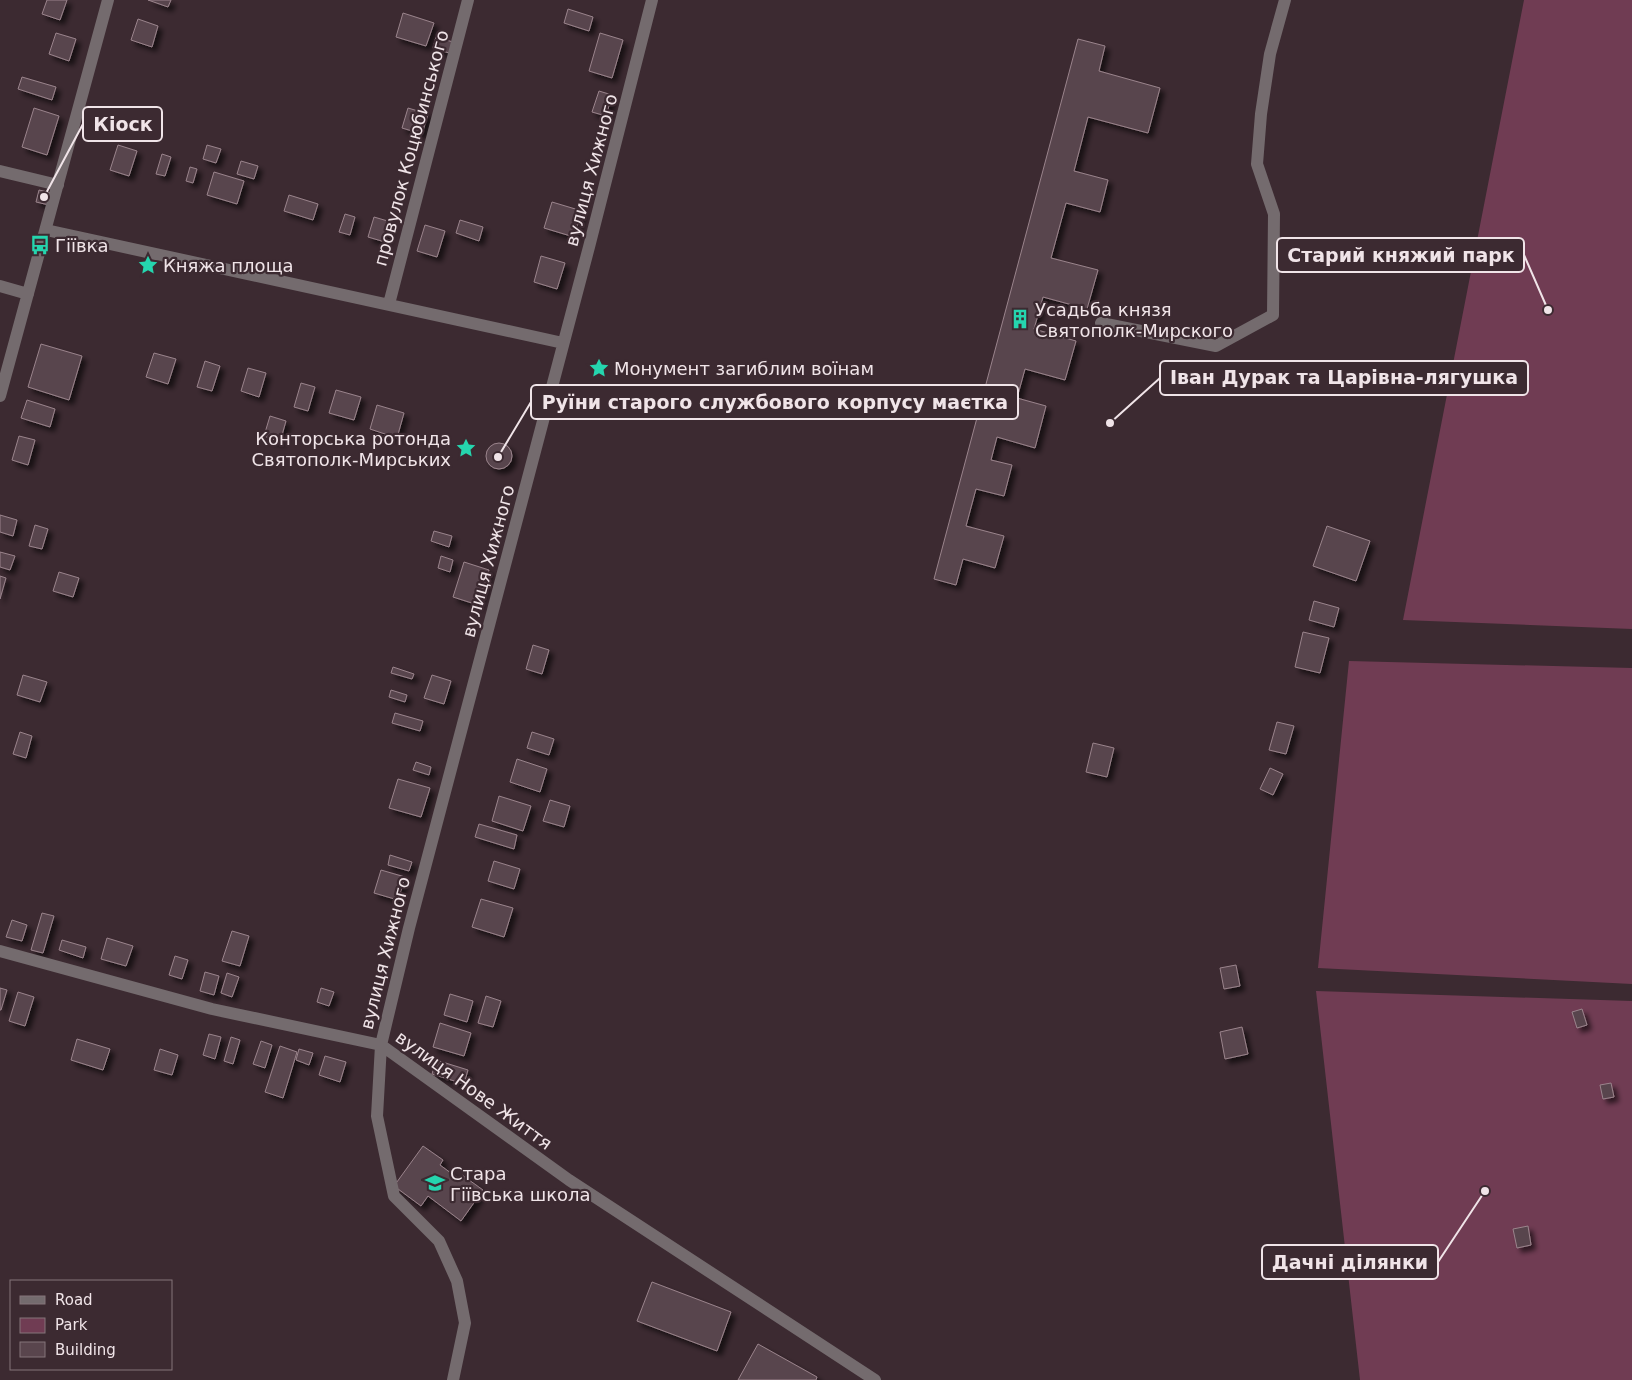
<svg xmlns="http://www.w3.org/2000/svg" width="1632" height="1380" viewBox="0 0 1632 1380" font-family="'DejaVu Sans',sans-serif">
<defs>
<filter id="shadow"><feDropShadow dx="4.5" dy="4.5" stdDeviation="2.5" flood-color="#0009"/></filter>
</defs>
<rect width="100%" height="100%" fill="#3c2a31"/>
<path fill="#703c53" d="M1524 0H1632V629L1403 620Z
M1349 661 1632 668V984L1318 968Z
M1316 991 1632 1001V1380H1360Z"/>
<path fill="#59454d" stroke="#9a848c" filter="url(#shadow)" d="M47 0H67L60 20 42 14Z
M148 0H171L168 7Z
M568 9 593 17 589 31 564 23Z
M403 13 434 23 426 46 396 37Z
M138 19 158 26 152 47 131 40Z
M56 33 76 39 69 61 49 54Z
M600 33 623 40 612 78 589 71Z
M436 37 453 42 449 53 433 48Z
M1078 39 1105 46 1099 71 1160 88 1148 133 1088 117 1074 171 1108 180 1100 212 1066 203 1051 258 1098 270 1087 309 1043 297 1034 329 1076 341 1065 380 1025 369 1017 398 1046 406 1035 448 997 437 991 460 1012 465 1004 496 976 489 966 526 1004 536 995 568 963 559 956 585 934 579Z
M22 77 56 87 52 100 18 89Z
M599 91 612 95 606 116 592 112Z
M34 108 59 116 47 155 22 147Z
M408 108 428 114 422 134 402 128Z
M118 145 137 151 129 176 110 170Z
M207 145 221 149 216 163 203 159Z
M162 154 171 157 165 176 156 174Z
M241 161 258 166 254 179 237 174Z
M190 167 197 169 193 183 186 181Z
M214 172 244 181 237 204 207 195Z
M39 190 52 193 49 205 36 202Z
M289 195 318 204 313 220 284 211Z
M552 202 582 211 574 237 544 228Z
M345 214 355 217 350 235 339 232Z
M374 217 391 222 385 242 368 237Z
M460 220 483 227 479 241 456 233Z
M425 225 445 231 437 257 417 251Z
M541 256 565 263 557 289 534 282Z
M41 344 82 356 69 400 28 387Z
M154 353 176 359 168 384 146 377Z
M205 361 220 366 212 391 197 387Z
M248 368 266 373 259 397 241 391Z
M301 383 315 387 308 411 294 407Z
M336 390 361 397 354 420 329 413Z
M27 400 55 409 50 427 21 418Z
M377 405 404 413 397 438 370 429Z
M270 416 286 421 280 442 264 436Z
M19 436 35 440 28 465 12 460Z
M486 456a13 13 0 1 1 26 0a13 13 0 1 1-26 0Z
M0 515 17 520 13 536 0 532Z
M35 525 48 529 42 549 29 546Z
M1327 526 1370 541 1356 581 1313 566Z
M434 531 452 536 449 547 431 541Z
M0 552 15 556 10 570 0 567Z
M441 556 453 560 450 572 438 568Z
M464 562 489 570 478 605 453 597Z
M59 572 79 578 73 597 53 591Z
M0 576 6 578 0 599Z
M1314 601 1339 608 1334 627 1309 620Z
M1303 632 1329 638 1320 673 1295 667Z
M533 645 549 650 542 674 526 669Z
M393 667 414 674 412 679 391 673Z
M23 675 47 682 40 702 17 695Z
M432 675 451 681 444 704 424 698Z
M391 690 407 695 405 702 389 697Z
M395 713 423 721 420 731 392 723Z
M1277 722 1294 726 1286 754 1269 750Z
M20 732 32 736 26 758 13 754Z
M532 732 554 739 549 755 527 748Z
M1093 743 1114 748 1107 777 1086 772Z
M517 759 547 769 540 792 510 782Z
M416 762 431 767 429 775 413 770Z
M1270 768 1283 774 1273 795 1260 789Z
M398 779 430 788 421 817 389 808Z
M499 796 531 806 523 831 492 821Z
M550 800 570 806 564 827 543 821Z
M479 824 517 835 514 849 475 837Z
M390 855 412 862 409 871 388 865Z
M494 861 520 869 514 889 488 881Z
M381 870 405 877 398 900 374 893Z
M481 899 513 908 504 937 472 927Z
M42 913 54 916 43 953 31 950Z
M12 920 27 925 22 941 6 937Z
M232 931 249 936 240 966 222 961Z
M107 938 133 946 126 966 101 959Z
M62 940 86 947 83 958 59 950Z
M175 956 188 960 182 979 169 975Z
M1236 965 1240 986 1224 989 1220 968Z
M205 972 219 976 214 995 200 991Z
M227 973 239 977 232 997 221 993Z
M0 988 7 990 1 1010H0Z
M321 988 334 992 329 1006 317 1002Z
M18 992 34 997 25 1026 9 1021Z
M450 994 473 1001 467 1022 444 1015Z
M486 996 501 1001 493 1027 478 1023Z
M1582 1009 1587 1025 1577 1028 1572 1012Z
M440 1023 471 1033 464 1056 433 1047Z
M1242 1027 1248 1054 1225 1059 1220 1032Z
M209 1034 221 1037 215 1059 203 1055Z
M231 1037 240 1040 233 1064 224 1061Z
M77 1039 110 1049 103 1070 71 1060Z
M261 1041 272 1045 265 1068 253 1064Z
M280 1046 297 1052 283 1098 265 1092Z
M160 1049 178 1055 172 1075 154 1070Z
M299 1049 313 1053 309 1065 296 1060Z
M325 1056 346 1062 340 1082 319 1075Z
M436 1060 468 1070 464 1084 432 1074Z
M1611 1083 1614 1097 1603 1099 1600 1085Z
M423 1146 443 1160 440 1165 459 1179 462 1175 483 1190 461 1221 428 1196 421 1206 394 1186Z
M1528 1226 1531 1245 1517 1248 1513 1229Z
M652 1282 731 1312 717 1351 637 1321Z
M758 1344 817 1377 816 1380H738Z"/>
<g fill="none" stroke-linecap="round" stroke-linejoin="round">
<path stroke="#746b6e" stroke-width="12" d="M0 171 58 185
M46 230 563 343
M0 286 28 294
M389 304 468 0
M1101 323 1216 346 1273 315 1274 214 1257 164 1261 114 1270 54 1285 0
M0 396 108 0
M0 951 212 1009 381 1045 569 1180 875 1380
M453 1380 465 1323 457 1281 439 1241 394 1196 377 1116 381 1045 409 928 589 247 652 0"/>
</g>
<defs>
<symbol id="bus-bare" viewBox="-9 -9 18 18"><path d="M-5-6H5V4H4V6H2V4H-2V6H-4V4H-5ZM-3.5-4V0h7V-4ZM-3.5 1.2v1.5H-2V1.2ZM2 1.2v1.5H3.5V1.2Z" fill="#25d5ae" stroke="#3c2a31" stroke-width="2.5" paint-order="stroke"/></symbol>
<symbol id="sight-bare" viewBox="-9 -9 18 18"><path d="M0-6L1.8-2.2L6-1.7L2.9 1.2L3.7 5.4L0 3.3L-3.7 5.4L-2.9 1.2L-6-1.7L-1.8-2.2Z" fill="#25d5ae" stroke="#3c2a31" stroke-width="2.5" paint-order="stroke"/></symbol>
<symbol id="building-bare" viewBox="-9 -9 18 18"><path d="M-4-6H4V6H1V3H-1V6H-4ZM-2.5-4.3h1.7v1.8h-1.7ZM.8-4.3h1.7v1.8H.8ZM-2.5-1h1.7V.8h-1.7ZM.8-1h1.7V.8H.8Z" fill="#25d5ae" stroke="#3c2a31" stroke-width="2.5" paint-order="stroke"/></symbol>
<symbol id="school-bare" viewBox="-9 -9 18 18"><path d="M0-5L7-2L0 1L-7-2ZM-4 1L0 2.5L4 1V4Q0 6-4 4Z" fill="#25d5ae" stroke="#3c2a31" stroke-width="2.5" paint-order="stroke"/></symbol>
</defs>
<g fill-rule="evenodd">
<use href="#bus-bare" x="26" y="231" width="28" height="28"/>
<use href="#sight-bare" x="134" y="251" width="28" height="28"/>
<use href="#building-bare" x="1006" y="305" width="28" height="28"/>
<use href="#sight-bare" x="585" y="354" width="28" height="28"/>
<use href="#sight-bare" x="452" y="434" width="28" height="28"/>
<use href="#school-bare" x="421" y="1169" width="28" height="28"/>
</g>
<g text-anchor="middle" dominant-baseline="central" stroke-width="4.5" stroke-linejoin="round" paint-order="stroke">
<g font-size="18" fill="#f0e4e8" stroke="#3c2a31">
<text transform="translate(411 148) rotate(-75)">провулок Коцюбинського</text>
<text transform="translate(591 170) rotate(-75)">вулиця Хижного</text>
<text transform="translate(488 561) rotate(-75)">вулиця Хижного</text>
<text transform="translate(385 953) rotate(-76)">вулиця Хижного</text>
<text transform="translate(474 1090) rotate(36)">вулиця Нове Життя</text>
</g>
<g font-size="18" fill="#f0e4e8" stroke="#3c2a31" text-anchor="start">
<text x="55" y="245">Гіївка</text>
<text x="163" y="265">Княжа площа</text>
<text x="1035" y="309">Усадьба князя<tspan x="1035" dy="21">Святополк-Мирского</tspan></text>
<text x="614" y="368">Монумент загиблим воїнам</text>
<text x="451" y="438" text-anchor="end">Конторська ротонда<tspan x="451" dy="21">Святополк-Мирських</tspan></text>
<text x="450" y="1173">Стара<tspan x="450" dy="21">Гіївська школа</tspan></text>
</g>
</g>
<path fill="none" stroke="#f0e4e8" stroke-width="2" d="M44 197L83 124M1548 310L1524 255M1110 423L1160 378M498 457L531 402M1485 1191L1438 1262"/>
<g fill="#f0e4e8" stroke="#3c2a31" stroke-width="2">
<circle cx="44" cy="197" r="5"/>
<circle cx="1548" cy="310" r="5"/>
<circle cx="1110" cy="423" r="5"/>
<circle cx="498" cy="457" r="5"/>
<circle cx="1485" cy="1191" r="5"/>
</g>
<g fill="#3c2a31" stroke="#f0e4e8" stroke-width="2">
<rect x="83" y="107" width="79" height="34" rx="5"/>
<rect x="1277" y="238" width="247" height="34" rx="5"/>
<rect x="1160" y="361" width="368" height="34" rx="5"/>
<rect x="531" y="385" width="487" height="34" rx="5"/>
<rect x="1262" y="1245" width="176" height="34" rx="5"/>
</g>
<g font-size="19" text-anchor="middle" font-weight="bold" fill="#f0e4e8">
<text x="123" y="131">Кіоск</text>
<text x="1401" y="262">Старий княжий парк</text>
<text x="1344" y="384">Іван Дурак та Царівна-лягушка</text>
<text x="775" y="409">Руїни старого службового корпусу маєтка</text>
<text x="1350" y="1269">Дачні ділянки</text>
</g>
<rect x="10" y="1280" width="162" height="90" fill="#3c2a31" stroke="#84747a"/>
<rect x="20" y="1296" width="25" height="8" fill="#746b6e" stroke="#84747a"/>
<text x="55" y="1305" font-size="15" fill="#f0e4e8">Road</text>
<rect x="20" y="1318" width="25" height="15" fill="#703c53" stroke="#84747a"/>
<text x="55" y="1330" font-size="15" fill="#f0e4e8">Park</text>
<rect x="20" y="1342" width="25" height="15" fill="#59454d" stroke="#84747a"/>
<text x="55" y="1355" font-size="15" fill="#f0e4e8">Building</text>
</svg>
